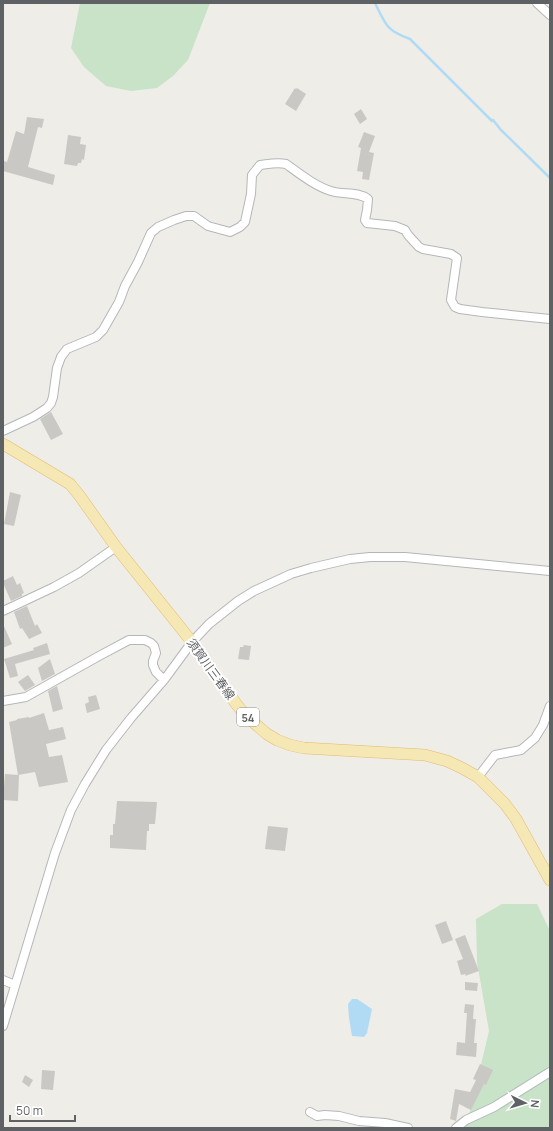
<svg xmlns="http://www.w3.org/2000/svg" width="553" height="1131" viewBox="0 0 553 1131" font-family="Manrope,'Noto Sans JP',sans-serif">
<rect width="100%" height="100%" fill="#efede7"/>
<path fill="#c8e3c7" d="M80 3H210L188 60 173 76 157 88 131 91 106 86 84 67 71 48Z
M502 904H537L550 931V1128H466L489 1031 477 962 476 919Z"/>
<path fill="#b1dbf5" d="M352 999H357L372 1009 367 1033 364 1037 352 1036 349 1018 348 1004Z"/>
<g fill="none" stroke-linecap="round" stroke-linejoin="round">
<path stroke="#b1dbf5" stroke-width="2.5" d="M375 3C386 25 386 30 410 39L492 121 493 120 501 130 550 178"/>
</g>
<path fill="#cac8c4" d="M295 88 296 89 297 88 306 94 296 111 285 104Z
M361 109 367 119 360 124 354 114Z
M27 117 44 119 42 128 38 127 28 167 55 175 53 185 3 171 4 161 7 162 16 131 24 134Z
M364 132 375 136 369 152 374 153 369 180 362 179 363 172 357 171 361 148 358 147Z
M68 135 81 137 80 144 86 145 84 160 82 159 81 163H78L77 166 64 164Z
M51 412 63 434 51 440 40 419Z
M10 492 21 495 14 526 4 524Z
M13 576 17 585 20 583 24 593 22 594V596L11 601 3 583V581Z
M27 606 35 626 37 624 42 633 29 639 22 628 20 629 14 612Z
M3 624 12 644 3 648Z
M47 643 50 654 15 664 18 676 10 678 4 659 34 650 33 648Z
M244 645 251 646 249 660 238 659 240 647H243Z
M50 659 55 674 42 681 38 668Z
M28 675 35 685 25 691 18 682Z
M57 686 63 709 53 712 48 691Z
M96 695 100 709 87 713 85 704 89 702 88 697Z
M44 713 49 730 63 727 66 739 46 744 49 757 62 755 68 782 39 787 35 772 18 775 9 722 17 720V719L29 717V718Z
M5 774 19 775 18 801 3 800Z
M117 801 157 802 155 824H149V831H147L146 850 110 848V835H113V824H115Z
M268 826 288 828 285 851 265 849Z
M446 921 453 940 442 944 435 925Z
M465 935 479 971 465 976 466 974 461 975 457 961 463 959 455 939Z
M465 982 478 983 477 991 465 990Z
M465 1004 474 1005 473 1019H476L474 1043H477L476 1057 456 1055 457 1042 465 1043 467 1013H464Z
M480 1064 493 1070 486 1085 484 1084 471 1110 459 1104 456 1121 450 1119 455 1089 470 1092 476 1080 473 1079Z
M42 1070 55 1071 53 1090 41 1089Z
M25 1075 33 1080 29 1087 22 1082Z"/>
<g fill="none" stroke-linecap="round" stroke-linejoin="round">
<defs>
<path id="minor" d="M537 3 550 15
M3 431 33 417 47 408 51 403 53 397 57 368 61 357 67 349 96 337 103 330 119 302 125 286 138 262 151 233 158 227 174 220 186 216H194L208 226 230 232 240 227 245 222 251 194 252 175 260 165C269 164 277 162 286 164 300 174 315 186 331 191 343 195 357 191 368 199L367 210 365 220 367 223 395 226 405 230 408 235 419 247 423 249 451 254 457 258 451 300 455 307 460 309 482 312 550 319
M3 611 54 587 79 573 116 547
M3 701 26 697 99 656 129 640H145L151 643 154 646 156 653 153 661V665L156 672 164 680
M478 777 495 755 521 750 535 738 543 725 550 706
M3 980 15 985
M3 1026 55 853 71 810 85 784 106 750 131 718 164 680 192 642 209 624 238 601 254 591 291 574 311 568 350 559 370 557H405L550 571
M310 1112 317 1116 325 1115 339 1116 359 1121 385 1123 408 1128
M456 1128 466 1120 494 1107 550 1072"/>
<path id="major" d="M3 444 70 484 79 495 116 547 192 642 237 705 247 717 267 734 277 740 290 745 304 748 425 755 447 761 462 768 478 777 505 804 516 819 550 880"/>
</defs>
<use href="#minor" stroke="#b4b7ba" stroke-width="10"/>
<use href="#major" stroke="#e1bb6e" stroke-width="12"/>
<use href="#minor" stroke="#fff" stroke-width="8"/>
<use href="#major" stroke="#f6e8b5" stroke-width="11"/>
</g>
<g text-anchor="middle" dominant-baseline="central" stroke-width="4" stroke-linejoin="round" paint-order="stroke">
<rect fill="#fff" stroke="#8f9193" stroke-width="1" x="237" y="708" width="22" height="18" rx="3"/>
<g font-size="11" font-weight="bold" fill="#5f6265">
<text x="248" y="717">54</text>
</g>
<g font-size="12" fill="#5f6265" stroke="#fff">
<text transform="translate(211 669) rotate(54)">須賀川三春線</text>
</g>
</g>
<rect width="553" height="1131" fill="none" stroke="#5f6265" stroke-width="8"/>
<g transform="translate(525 1103) rotate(95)" stroke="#ffffff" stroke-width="3" paint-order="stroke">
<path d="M0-3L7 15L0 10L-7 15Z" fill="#5f6265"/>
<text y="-6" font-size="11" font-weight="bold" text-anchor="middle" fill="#5f6265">N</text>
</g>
<path d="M10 1115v6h65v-6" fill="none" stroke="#5f6265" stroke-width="2"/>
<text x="16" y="1115" font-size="12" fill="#5f6265" stroke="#ffffff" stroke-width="3" paint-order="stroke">50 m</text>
</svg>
